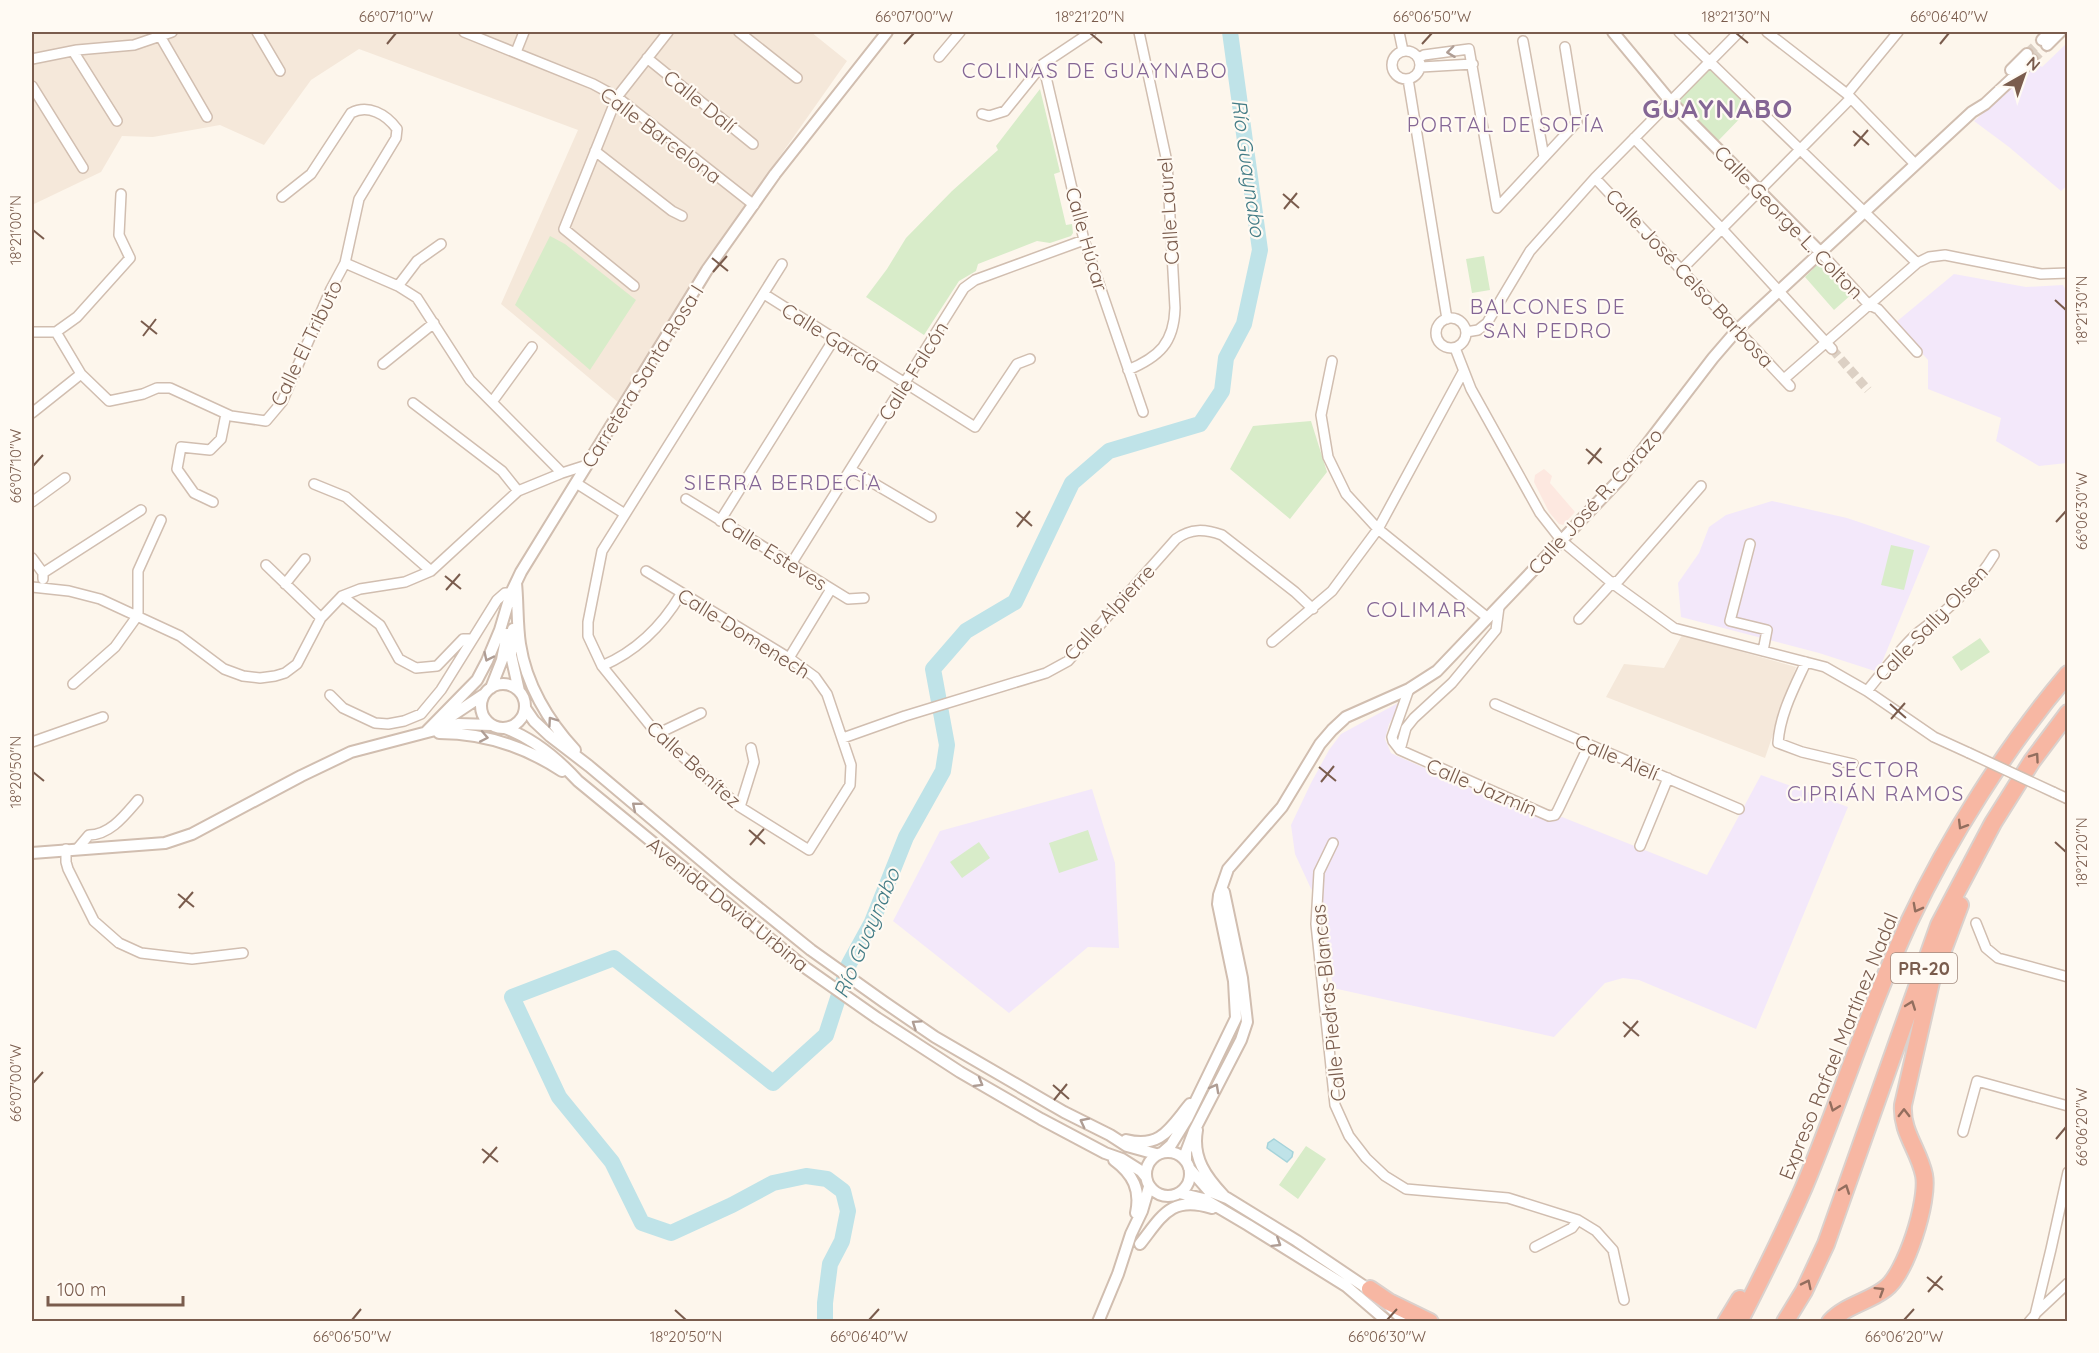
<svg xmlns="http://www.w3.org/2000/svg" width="2099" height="1353" viewBox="0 0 2099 1353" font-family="Quicksand,sans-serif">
<rect width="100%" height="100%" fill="#fdf6ec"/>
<path fill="#f5e8da" d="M32 32H811L847 61 719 243 619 403 501 304 578 130 359 49 311 80 264 145 220 125 153 137 122 136 101 172 32 205Z
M1682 635 1796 667 1765 758 1606 697 1624 664 1664 668Z"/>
<path fill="#fde8e0" d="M1544 469 1552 476 1550 483 1575 512 1563 525 1559 524 1549 512 1534 482 1535 475Z"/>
<path fill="#f3e8fa" d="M2067 43 2068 185 2061 191 2009 147 1974 121 2039 64 2042 67Z
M1954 274 2026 287 2063 285 2068 294 2067 463 2039 466 1996 441 2001 418 1928 389V360L1895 323Z
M1772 501 1847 518 1930 546 1878 672 1819 653 1681 617 1678 583 1699 553 1709 527 1726 515Z
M1398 703 1401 705 1389 724 1385 739 1391 753 1397 756 1543 819 1552 821 1562 817 1707 875 1761 775 1848 807 1756 1029 1639 980 1623 978 1605 983 1554 1037 1333 988 1325 927 1313 893 1295 854 1291 825 1311 783 1329 750 1341 734Z
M1092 789 1115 863 1119 948 1088 947 1009 1013 893 921 940 831Z"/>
<path fill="#d8ecc9" d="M1711 70 1751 107 1717 142 1680 104 1682 96 1706 72Z
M1040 89 1060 172 1054 174 1066 225 1072 224 1073 233 1071 236 1050 243 1037 241 978 264 976 271 959 281 924 335 866 297 887 269 906 238 952 191 998 150 996 146Z
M550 236 565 244 636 300 590 370 515 305Z
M1484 256 1490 290 1472 293 1466 259Z
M1818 264H1824L1852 294 1834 310 1805 277Z
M1311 421 1327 472 1290 519 1230 469 1253 426Z
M1891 545 1914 550 1904 590 1881 585Z
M1980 638 1990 652 1961 671 1952 657Z
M1088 830 1098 860 1059 873 1049 843Z
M979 842 990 858 962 878 950 862Z
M1306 1146 1326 1159 1298 1199 1279 1185Z"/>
<path fill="#bfe3e8" stroke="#a5d3da" stroke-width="1.5" d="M1274 1139 1293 1152 1292 1157 1287 1162 1267 1148 1268 1143Z"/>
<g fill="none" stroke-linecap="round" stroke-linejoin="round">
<path stroke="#bfe3e8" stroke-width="16" d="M825 1322V1303L830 1264 842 1241 848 1211 843 1191 827 1179 806 1176 773 1183 732 1205 671 1233 642 1223 612 1162 559 1097 512 997 614 958 773 1083 826 1035 849 964 872 922 906 837 943 771 947 745 933 669 966 631 1015 602 1072 483 1109 451 1200 424 1222 391 1226 358 1244 324 1260 250 1230 32"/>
<path stroke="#dcd0c4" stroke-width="9" stroke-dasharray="9 4.5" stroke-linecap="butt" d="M1832 349 1868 390"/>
<path stroke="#dcd0c4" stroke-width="10" stroke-dasharray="10 5" stroke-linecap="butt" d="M2027 54 2042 40
M2032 60 2047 45"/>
<defs>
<path id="minor" d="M257 32 280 71
M464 32 593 84 617 97 754 205
M739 32 797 78
M1399 32 1403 51
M1679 32 1917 263
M1767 32 1847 94 1915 164
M160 36 207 117
M1523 41 1544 157
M1392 65a14 14 0 1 1 28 0a14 14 0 1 1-28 0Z
M73 51 117 121
M516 52 524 32
M939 57 960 32
M647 58 753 144
M1419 58 1424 55 1469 49 1497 208 1577 122 1565 47
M32 59 77 50 134 45 172 32
M1043 64 1084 240 1143 412
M1421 67 1473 64
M1408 79 1447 319
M32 86 83 168
M1847 94 1898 32
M982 114 989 116 1005 111 1043 64 1091 32
M1634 138 1722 229 1832 349
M595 151 672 211 682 216
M1595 178 1790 386
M282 197 311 174 351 113C368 104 386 114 397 129L396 138 359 199 345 263 398 286 417 298 470 380 562 473
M1821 253 1869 305 1878 309 1917 352
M1682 269 1851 98
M398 286 417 261 441 244
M634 286 564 229 617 97 668 32
M764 294 975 427 1017 364 1030 359
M1436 333a15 15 0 1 1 30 0a15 15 0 1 1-30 0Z
M32 332H56L81 374 109 401 143 394 157 388H170L231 416 266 421 282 402 331 289 345 263
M56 332 77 317 130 258 119 235 121 194
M1466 332 1478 330 1487 323 1530 251 1595 178 1739 32
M1455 348 1471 389 1540 513 1562 541 1612 583 1674 628 1825 667 1867 691 1934 737 1969 753
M1332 361 1321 415 1328 457 1346 494 1378 529 1488 618
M383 364 434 323
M1128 370C1159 357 1174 343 1175 308L1167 162 1139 32
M1784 379 1917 263 1929 257 1945 255 2041 274 2068 273
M492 402 532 347
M413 403 502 471 518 491
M32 413 81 374
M851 470 931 517
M576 483 625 514
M314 484 346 497 431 571
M686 499 848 599 864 598
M32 502 65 478
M213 502 194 493 177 469 181 447 210 450 221 439 226 414
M720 521 834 339
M1750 544 1730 621 1767 630 1763 651
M32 558 43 573V579
M791 564 964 288 975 280 1084 240
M266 565 321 618
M646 571 789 658 815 677 827 694 851 765 850 785 809 850 740 807 657 734 602 666 588 636V622L602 551 782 264
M43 573 141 510
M285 584 305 559
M32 587 69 591 100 599 180 636 224 669 243 676 260 678 275 676 285 673 297 664 321 618 342 596 360 589 405 582 431 571 518 491 562 473 587 465
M342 596 380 625 399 659 416 668 437 666 463 639H472
M1579 619 1612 583 1619 580 1701 486
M1272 642 1332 591 1378 529 1463 372
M789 658 831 589
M1806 662C1794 688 1780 714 1778 743L1802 752 1853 764
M602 666C637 651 662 626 681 594
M73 684 115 647 138 615V571L161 520
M1409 689 1392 737 1393 741 1400 750 1549 816 1555 815 1558 810 1589 745
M1867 691C1881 674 1904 644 1920 631 1948 610 1976 585 1994 555
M330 695 343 708 375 723 388 724 404 721 421 714 441 690 497 600 505 593H511
M1495 704 1739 809
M657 734 701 713
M843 738 905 716 1046 673 1068 661 1176 539C1191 528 1205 529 1222 535L1295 592 1313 609
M32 742 103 717
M1400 750 1406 728 1414 718 1452 683 1496 630 1499 607
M2053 792 2068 799
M740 807 754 762 751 748
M1333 843 1319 872 1316 924 1335 1105 1349 1136 1366 1158 1385 1176 1406 1189 1508 1198 1578 1220 1596 1231 1613 1250 1624 1300
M1640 846 1668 778
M78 848 89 835C110 835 125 815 138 800
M66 849V862L68 869 94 921 119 943 141 953 192 959 243 953
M1976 923 1986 948 1998 958 2068 977
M1963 1132 1977 1081 2068 1106
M1535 1247 1572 1228 1578 1220
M2036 1313 2068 1283
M2029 1322 2035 1315 2051 1249 2068 1172"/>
<path id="tertiary" d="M1613 32 1671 102 1821 253
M2042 40 2050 32
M2047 45 2060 32
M2011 70 2027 54
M516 583C518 603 517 624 520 644 526 684 548 721 575 750
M513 629 511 655 519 691
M481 706a22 22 0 1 1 44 0a22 22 0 1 1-44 0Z
M491 688 502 660 507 634
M525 708 534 721 550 736 589 766 728 883 811 950 884 1002 935 1037 1064 1112 1110 1135 1127 1146 1156 1154
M444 721 483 695
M505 728C534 739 557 758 578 781L803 966 877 1018 960 1072 1041 1119 1105 1153 1122 1159 1141 1171 1145 1176
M426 732 477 680 487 661 500 630 511 593 521 572 707 270 775 174 887 32
M439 733C484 733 524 746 562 771
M32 853 165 843 192 834 301 776 351 752 458 724 492 725
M1197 1130C1192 1158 1206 1177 1224 1196
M1126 1140C1161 1149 1170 1128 1190 1104
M1146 1174a22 22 0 1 1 44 0a22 22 0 1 1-44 0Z
M1163 1152 1171 1145 1187 1119 1236 1018 1234 981 1218 904 1219 895 1228 869 1282 807 1320 744 1332 730 1346 717 1409 689 1437 671 1621 478 1713 358 1738 329 1972 112 1985 104 2032 60
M1114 1160C1133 1174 1141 1190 1136 1213
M1186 1161V1152L1194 1131 1241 1040 1247 1022 1242 978 1224 892
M1189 1168 1209 1191 1227 1198 1297 1241 1374 1293
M1179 1193 1204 1199 1248 1225 1346 1286 1388 1322
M1140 1244C1162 1216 1171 1195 1212 1208
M1390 1307 1405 1322
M1098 1322 1118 1274 1131 1234 1142 1211 1149 1187"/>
<path id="motorway" d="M1370 1289 1389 1302 1430 1322
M1726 1322 1740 1299
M1739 1322C1762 1277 1784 1233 1804 1187 1841 1099 1869 1008 1909 922 1949 837 2007 746 2068 674
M1785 1322 1804 1291 1826 1244 1939 925 1993 823 2032 761 2068 713
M1830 1322C1846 1305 1868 1302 1885 1289 1906 1274 1929 1200 1924 1175 1919 1150 1901 1132 1903 1105L1931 982 1960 905"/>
</defs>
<use href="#minor" stroke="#d1beb0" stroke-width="12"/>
<use href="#tertiary" stroke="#d1beb0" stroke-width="14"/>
<use href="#motorway" stroke="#dad1cd" stroke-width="20"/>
<use href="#minor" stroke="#fff" stroke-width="9"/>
<use href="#tertiary" stroke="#fff" stroke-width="10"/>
<use href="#motorway" stroke="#f7b7a3" stroke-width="16"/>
<defs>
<path id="minor-bridge" d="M1969 753 2053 792"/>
</defs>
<use href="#minor-bridge" stroke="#d1beb0" stroke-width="12" stroke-linecap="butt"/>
<use href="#minor-bridge" stroke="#fff" stroke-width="9"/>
</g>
<defs><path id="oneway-chevron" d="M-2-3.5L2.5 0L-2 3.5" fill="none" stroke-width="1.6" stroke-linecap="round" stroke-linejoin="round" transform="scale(1.5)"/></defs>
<g stroke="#af9d94">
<use href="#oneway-chevron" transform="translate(1451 52) rotate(173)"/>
<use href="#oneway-chevron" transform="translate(488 657) rotate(115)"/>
<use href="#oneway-chevron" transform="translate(552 721) rotate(-125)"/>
<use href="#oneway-chevron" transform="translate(484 737) rotate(11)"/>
<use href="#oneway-chevron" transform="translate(636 806) rotate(-140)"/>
<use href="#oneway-chevron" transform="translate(916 1024) rotate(-146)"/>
<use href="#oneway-chevron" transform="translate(979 1083) rotate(30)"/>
<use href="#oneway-chevron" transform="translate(1215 1088) rotate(-61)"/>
<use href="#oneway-chevron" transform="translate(1084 1122) rotate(-153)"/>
<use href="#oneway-chevron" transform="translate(1277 1243) rotate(32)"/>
</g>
<g stroke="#936e5e">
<use href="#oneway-chevron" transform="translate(2035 757) rotate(-55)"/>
<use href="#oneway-chevron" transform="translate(1962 825) rotate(121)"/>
<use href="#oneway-chevron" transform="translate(1917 908) rotate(118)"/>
<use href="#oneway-chevron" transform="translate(1911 1005) rotate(-70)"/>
<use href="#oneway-chevron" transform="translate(1834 1107) rotate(111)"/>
<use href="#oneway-chevron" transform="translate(1904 1113) rotate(-90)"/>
<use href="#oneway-chevron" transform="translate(1845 1189) rotate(-70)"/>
<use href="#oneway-chevron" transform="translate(1807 1284) rotate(-64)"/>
<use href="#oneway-chevron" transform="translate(1880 1291) rotate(-32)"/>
</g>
<path fill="none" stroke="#7a5c4d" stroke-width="2" d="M1090 33 1102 43M1736 33 1748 43M387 44 396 33M904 44 914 33M1422 44 1432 33M1940 44 1949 33M1853 131 1869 145M1854 146 1868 130M1283 194 1299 208M1284 209 1297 193M33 230 44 239M712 258 728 271M713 272 727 256M2055 300 2066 310M141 321 157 334M143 336 156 319M1586 449 1602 463M1588 464 1601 448M33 466 43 455M1016 512 1032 526M2056 522 2066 511M1017 527 1030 511M445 576 461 589M446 590 460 574M1890 704 1906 718M1891 719 1905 703M1319 767 1336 781M33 772 44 781M1321 782 1334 766M749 830 765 844M2055 842 2066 852M750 845 764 829M178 894 194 907M179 908 193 892M1623 1022 1639 1036M1624 1037 1638 1021M33 1083 43 1072M1053 1085 1069 1099M1054 1100 1067 1084M2056 1139 2066 1127M482 1149 498 1162M483 1163 497 1147M1927 1277 1943 1290M1928 1292 1942 1276M675 1310 686 1320M352 1320 361 1309M869 1320 879 1309M1387 1320 1397 1309M1904 1320 1914 1309"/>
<g text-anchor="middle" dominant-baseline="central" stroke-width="4.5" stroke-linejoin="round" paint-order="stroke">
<rect fill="#fffaf3" stroke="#a28b7f" stroke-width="1.5" x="1891" y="953" width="66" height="30" rx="4.5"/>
<g font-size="18" font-weight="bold" fill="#7a5c4d">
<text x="1924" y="968">PR-20</text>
</g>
<g font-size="20" fill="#7a5c4d" stroke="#fffaf3">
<text transform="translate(700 101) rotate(39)">Calle Dalí</text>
<text transform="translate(661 135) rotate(37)">Calle Barcelona</text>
<text transform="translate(1168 211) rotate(-94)">Calle Laurel</text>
<text transform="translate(1789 222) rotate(46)">Calle George L. Colton</text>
<text transform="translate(1087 239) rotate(74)">Calle Húcar</text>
<text transform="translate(1690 278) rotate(47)">Calle José Celso Barbosa</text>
<text transform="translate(831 337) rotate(32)">Calle García</text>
<text transform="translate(306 343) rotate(-64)">Calle El Tributo</text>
<text transform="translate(913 371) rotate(-58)">Calle Falcón</text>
<text transform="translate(642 376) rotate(-58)">Carretera Santa Rosa I</text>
<text transform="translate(1595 501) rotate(-48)">Calle José R. Carazo</text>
<text transform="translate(774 553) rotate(32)">Calle Esteves</text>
<text transform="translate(1109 612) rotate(-47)">Calle Alpierre</text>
<text transform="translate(1931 623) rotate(-46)">Calle Sally Olsen</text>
<text transform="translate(744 633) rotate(32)">Calle Domenech</text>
<text transform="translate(1617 757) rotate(23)">Calle Alelí</text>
<text transform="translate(694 764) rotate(42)">Calle Benítez</text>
<text transform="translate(1482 787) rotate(23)">Calle Jazmín</text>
<text transform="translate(728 904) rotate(39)">Avenida David Urbina</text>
<text transform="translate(1328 1003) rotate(-96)">Calle Piedras Blancas</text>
<text transform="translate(1838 1046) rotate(-68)">Expreso Rafael Martínez Nadal</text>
</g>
<g font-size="21" letter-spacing="1.5" fill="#846695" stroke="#fffaf3">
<text x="1095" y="70">COLINAS DE GUAYNABO</text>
<text x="1506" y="124">PORTAL DE SOFÍA</text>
<text x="1548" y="306">BALCONES DE<tspan x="1548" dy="24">SAN PEDRO</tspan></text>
<text x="783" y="482">SIERRA BERDECÍA</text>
<text x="1417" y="609">COLIMAR</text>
<text x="1876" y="769">SECTOR<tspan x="1876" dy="24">CIPRIÁN RAMOS</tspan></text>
</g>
<g font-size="21" font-style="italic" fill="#437c86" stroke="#fffaf3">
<text transform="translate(1249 168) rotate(82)">Río Guaynabo</text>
<text transform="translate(866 933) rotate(-67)">Río Guaynabo</text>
</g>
<g font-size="26" font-weight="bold" letter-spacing="1.5" fill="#846695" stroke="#fffaf3">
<text x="1718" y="108">GUAYNABO</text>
</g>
</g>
<rect width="2099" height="1353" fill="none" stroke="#fffaf3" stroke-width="66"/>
<g transform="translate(2024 75) rotate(40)" stroke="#fffaf3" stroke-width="4.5" paint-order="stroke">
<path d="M0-4.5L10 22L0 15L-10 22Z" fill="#7a5c4d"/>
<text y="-9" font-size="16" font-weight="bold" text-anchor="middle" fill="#7a5c4d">N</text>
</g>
<path d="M48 1296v9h135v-9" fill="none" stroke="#7a5c4d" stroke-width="3"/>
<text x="57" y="1296" font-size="18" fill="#7a5c4d" stroke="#fffaf3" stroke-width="4.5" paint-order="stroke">100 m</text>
<rect x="33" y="33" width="2033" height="1287" fill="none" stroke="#7a5c4d" stroke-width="2"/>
<g font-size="15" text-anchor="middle" fill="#7a5c4d">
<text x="396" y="22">66°07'10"W</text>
<text x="914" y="22">66°07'00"W</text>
<text x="1090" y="22">18°21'20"N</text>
<text x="1432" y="22">66°06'50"W</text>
<text x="1736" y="22">18°21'30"N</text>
<text x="1949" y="22">66°06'40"W</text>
<text transform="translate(16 230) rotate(-90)" y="5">18°21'00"N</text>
<text transform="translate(2082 310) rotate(-90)" y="5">18°21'30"N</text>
<text transform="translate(16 466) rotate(-90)" y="5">66°07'10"W</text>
<text transform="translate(2082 511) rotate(-90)" y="5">66°06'30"W</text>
<text transform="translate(16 772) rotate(-90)" y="5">18°20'50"N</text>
<text transform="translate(2082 852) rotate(-90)" y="5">18°21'20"N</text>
<text transform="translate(16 1083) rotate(-90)" y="5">66°07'00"W</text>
<text transform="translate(2082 1127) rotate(-90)" y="5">66°06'20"W</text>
<text x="352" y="1342">66°06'50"W</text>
<text x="686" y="1342">18°20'50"N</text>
<text x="869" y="1342">66°06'40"W</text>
<text x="1387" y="1342">66°06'30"W</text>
<text x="1904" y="1342">66°06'20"W</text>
</g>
</svg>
